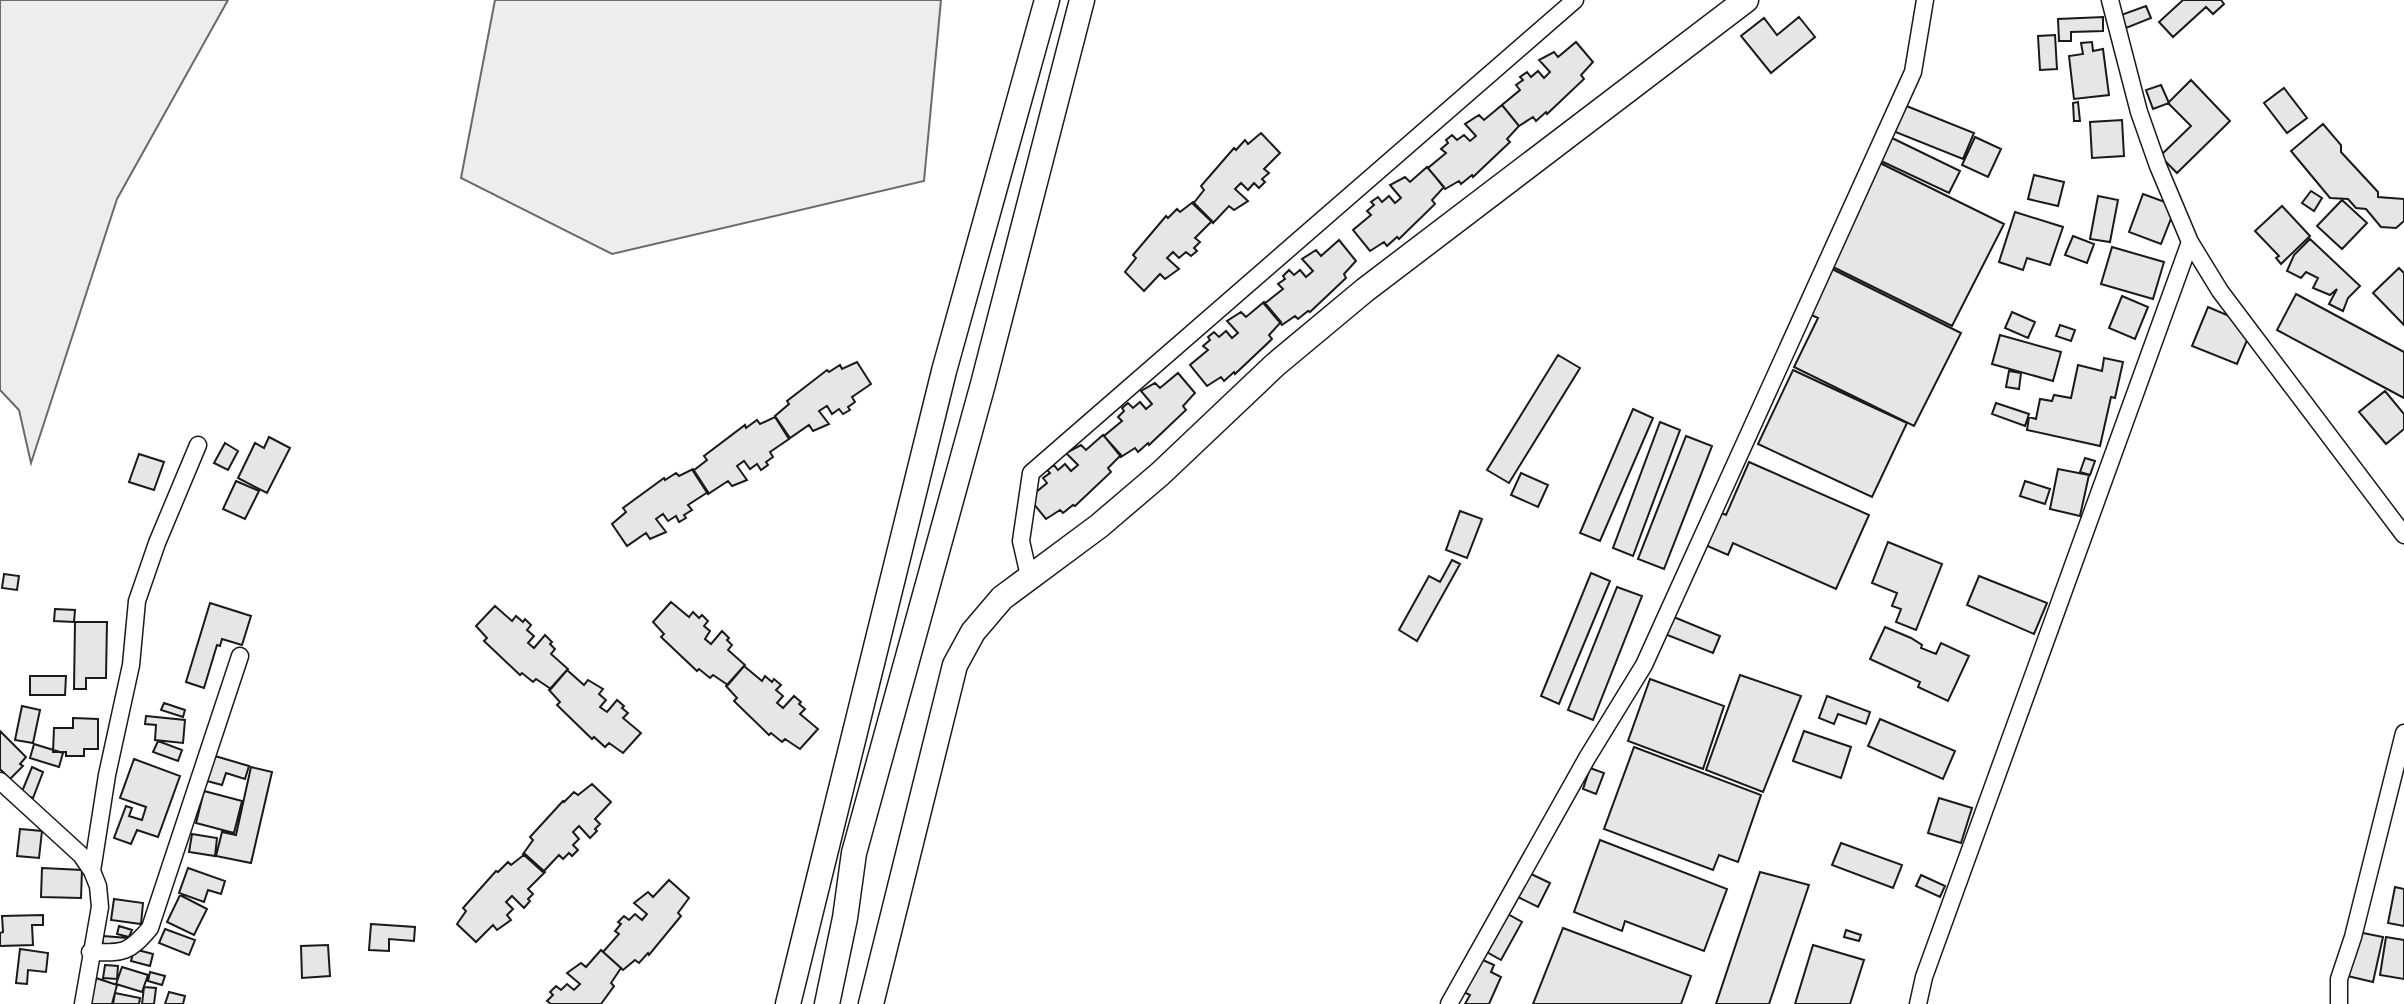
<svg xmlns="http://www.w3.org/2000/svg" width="2404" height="1004" viewBox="0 0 2404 1004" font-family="'Crimson Pro',serif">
<rect width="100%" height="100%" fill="#fff"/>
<path fill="#ededed" stroke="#6a6a6a" stroke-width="2" d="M0 0H228L117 199 31 463 19 410 0 390Z
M495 0H941L924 181 612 254 461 178Z"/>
<path fill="#e6e6e6" stroke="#1a1a1a" stroke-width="2" d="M2183 0H2221L2224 4 2213 14 2206 7 2173 37 2159 22Z
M2146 6 2151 18 2126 28 2121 15Z
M1799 17 1815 37 1771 73 1741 36 1764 18 1777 35Z
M2103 17V31L2071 32V41H2059L2058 19Z
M2055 35 2057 69 2040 70 2038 36Z
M1576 42 1593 62 1581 75 1584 79 1547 114 1546 112 1536 121 1533 117 1519 126 1502 105 1520 90 1516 85 1523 80 1520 77 1527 72 1531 77 1538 71 1544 78 1550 72 1539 60 1554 52 1558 57Z
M2092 42 2093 51 2103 49 2109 95 2074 99 2069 56 2083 54 2081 43Z
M2191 80 2230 121 2177 173 2160 156 2191 126 2168 103Z
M2161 85 2169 103 2153 109 2146 90Z
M2284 88 2307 118 2287 133 2264 103Z
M2078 102 2080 121H2074L2073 103Z
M1899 103 1974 133 1963 159 1888 129Z
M1502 105 1519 126 1507 139 1510 142 1473 177 1472 175 1461 184 1459 181 1445 189 1428 168 1446 153 1441 149 1448 143 1446 140 1452 135 1457 140 1464 135 1470 141 1476 136 1465 124 1479 115 1484 120Z
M2122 120 2124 156 2092 158 2090 122Z
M2323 124 2341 145V152L2378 192V197L2404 199V221L2396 228 2381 227 2366 209 2356 208 2348 199 2330 198 2291 151Z
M1261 133 1280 153 1264 169 1269 173 1262 179 1265 182 1259 188 1254 183 1248 190 1241 183 1235 189 1248 201 1234 210 1229 206 1213 223 1193 204 1204 190 1201 186 1234 148 1236 150 1245 140 1248 144Z
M1975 137 2001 149 1988 177 1962 165Z
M1892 138 1960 171 1949 193 1881 161Z
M1880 163 2004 224 1952 326 1829 265Z
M1427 167 1444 187 1432 200 1435 204 1399 239 1397 237 1387 246 1384 242 1370 251 1353 230 1371 215 1367 211 1374 205 1371 202 1378 197 1382 202 1389 196 1395 203 1401 198 1390 185 1405 177 1410 182Z
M2034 175 2064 182 2058 206 2028 199Z
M2311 191 2322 198 2314 211 2302 203Z
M2143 194 2176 206 2161 244 2129 232Z
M2098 196 2118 200 2110 242 2090 239Z
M2342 200 2367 223 2342 249 2317 226Z
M1193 202 1212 221 1195 238 1200 242 1194 248 1197 251 1191 256 1186 252 1179 258 1173 252 1167 258 1179 269 1165 279 1160 274 1144 291 1125 272 1136 258 1133 255 1166 216 1168 218 1177 209 1180 212Z
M2282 206 2310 236 2281 264 2276 258 2279 256 2255 231Z
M2015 212 2063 227 2050 265 2027 258 2023 270 1999 262Z
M2073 236 2094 244 2087 263 2065 255Z
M2310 239 2360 286 2348 298 2343 311 2329 304 2337 289 2330 295 2313 288 2318 278 2306 272 2301 278 2287 271 2294 255Z
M1339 240 1356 261 1344 274 1346 278 1310 312 1308 311 1298 319 1295 316 1282 325 1264 304 1283 289 1278 284 1285 279 1283 276 1289 270 1294 275 1300 270 1306 277 1313 271 1302 259 1316 250 1321 256Z
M2112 247 2164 262 2153 299 2101 284Z
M1828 267 1961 333 1914 426 1794 367 1818 318 1805 312Z
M2399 268 2404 273V325L2373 293Z
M2296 294 2404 352V398L2277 330Z
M2122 296 2148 307 2135 339 2109 328Z
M1264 302 1281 322 1269 335 1272 339 1235 374 1234 372 1224 381 1221 377 1207 386 1190 365 1208 350 1203 346 1210 340 1208 337 1214 332 1219 337 1226 331 1232 338 1238 333 1227 321 1241 312 1246 317Z
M2208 307 2253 326 2237 364 2192 346Z
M2012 312 2035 322 2028 338 2005 328Z
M2060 325 2075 330 2071 341 2056 336Z
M2000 335 2061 352 2053 381 1992 364Z
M1558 355 1580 368 1509 483 1487 470Z
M2104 358 2123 362 2115 398 2111 397 2100 446 2027 430 2029 417 2036 419 2040 399 2052 401 2054 395 2071 398 2078 365 2102 371Z
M857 362 871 384 852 397 855 402 848 407 850 410 843 414 839 409 832 414 827 406 819 411 829 424 813 431 809 425 790 438 775 416 789 404 787 401 827 370 829 372 840 365 842 369Z
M1793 370 1907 423 1872 497 1758 444Z
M2009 371 2021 373 2019 389 2006 387Z
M1178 373 1195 393 1183 406 1186 410 1149 445 1148 443 1138 452 1135 448 1121 457 1104 436 1122 421 1118 417 1124 411 1122 408 1128 403 1133 408 1140 402 1146 409 1152 404 1141 391 1155 383 1160 388Z
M2385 391 2404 414V429L2386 444 2359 412Z
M1996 403 2029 414 2025 426 1992 414Z
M1633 409 1653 418 1600 541 1580 533Z
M775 417 789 439 770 452 773 457 766 462 768 465 761 470 757 464 750 469 744 461 737 466 747 480 732 486 728 481 708 494 693 471 707 460 704 456 745 425 746 428 757 420 760 424Z
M1660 422 1680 430 1633 556 1613 548Z
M1103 435 1121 455 1108 468 1111 472 1075 506 1073 505 1063 513 1060 510 1046 519 1029 498 1047 483 1043 478 1050 473 1047 470 1054 465 1058 470 1065 464 1071 471 1078 465 1066 453 1081 445 1086 450Z
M1686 436 1712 446 1664 569 1638 559Z
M269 437 290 448 267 493 238 478 255 443 264 448Z
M225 443 238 451 228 470 214 463Z
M139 454 164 462 154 490 129 482Z
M2085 458 2095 461 2090 475 2080 472Z
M1749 462 1869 515 1836 589 1733 543 1728 555 1696 541 1710 508 1726 515Z
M693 469 708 492 688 505 692 510 684 515 686 518 679 522 676 516 668 521 663 514 656 519 666 532 650 539 646 533 627 546 612 524 626 512 623 508 664 478 665 480 676 473 679 476Z
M2058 469 2089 475 2080 516 2050 509Z
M1521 473 1548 485 1538 507 1511 495Z
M236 481 259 491 245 519 223 509Z
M2025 481 2050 489 2045 504 2020 496Z
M1460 511 1482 519 1467 558 1446 550Z
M1888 542 1942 564 1916 630 1896 622 1901 609 1892 606 1897 593 1872 583Z
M1452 560 1460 564 1417 641 1399 630 1429 576 1440 582Z
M1591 573 1610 581 1559 704 1541 696Z
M4 574 19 576 17 590 2 588Z
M1979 576 2047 603 2034 634 1967 605Z
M1617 587 1642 596 1593 720 1568 710Z
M671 602 689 617 693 612 699 618 702 615 708 621 704 626 710 631 705 639 711 644 722 631 729 638 727 640 732 645 728 650 745 665 728 685 713 675 710 678 699 669 697 671 661 637 664 634 653 622Z
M210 603 251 616 242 645 222 639 220 646 217 645 204 688 186 682Z
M495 606 512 621 516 616 523 622 525 619 531 625 527 630 534 636 528 643 534 648 545 635 552 642 550 644 555 649 551 654 568 669 551 689 536 679 533 682 522 673 520 675 484 641 487 638 476 626Z
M55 609 75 610 74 622 54 621Z
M1664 613 1720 636 1713 653 1657 631Z
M75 622H107L106 678H86V689H74Z
M1885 627 1911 638 1922 645 1921 648 1936 654 1941 643 1969 656 1948 701 1918 687 1920 682 1870 659Z
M744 666 762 681 765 676 772 682 774 679 781 685 776 690 783 696 777 703 783 708 794 696 801 702 799 704 805 709 800 714 818 729 800 749 785 739 782 742 771 733 769 735 734 701 737 698 726 686Z
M567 670 584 685 588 680 603 689 599 694 606 700 600 707 607 712 617 700 624 706 622 708 628 713 623 718 641 733 623 753 609 743 605 747 594 737 592 739 557 705 560 702 549 690Z
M1740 675 1801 696 1763 792 1706 770Z
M30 676H66L65 695H30Z
M1650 679 1724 706 1703 769 1628 741Z
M1827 696 1870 712 1866 724 1838 714 1834 724 1819 718Z
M164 703 185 710 183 717 161 710Z
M22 706 40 710 33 743 15 740Z
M146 716 185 720 183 743 155 740 156 725 145 724Z
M73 718 98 719V749H84V756H66V752H53L54 728H73Z
M1880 719 1955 751 1943 779 1868 746Z
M0 731 26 757 20 764 23 766 10 779 0 769Z
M1804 731 1851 747 1841 778 1793 761Z
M158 741 182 750 178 761 153 752Z
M34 744 63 753 59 767 30 758Z
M1634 747 1761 795 1738 862 1719 855 1713 870 1604 829Z
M215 756 249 766 245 779 226 773 222 785 207 781Z
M134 759 180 776 158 837 137 830 131 844 114 838 126 806 132 808 129 816 142 820 146 807 120 798Z
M32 767 43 772 33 798 21 794Z
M251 767 272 772 251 863 216 856 222 832 236 835Z
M1590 768 1604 773 1596 794 1583 789Z
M592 784 611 802 595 819 600 824 595 829 597 831 590 838 579 826 573 832 579 839 573 845 578 850 572 856 569 853 563 859 559 855 543 872 523 854 533 840 530 837 563 801 564 802 574 792 578 795Z
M204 791 242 801 234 833 196 823Z
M1939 798 1972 808 1961 843 1928 833Z
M20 829 42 831 39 858 17 856Z
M192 834 217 838 215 856 189 852Z
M1600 840 1727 889 1704 951 1625 921 1622 931 1574 912Z
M1841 843 1902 865 1893 888 1832 865Z
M525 854 545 872 528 889 533 894 528 899 530 901 524 908 512 896 506 902 513 909 507 915 511 920 497 930 493 925 476 942 457 924 466 911 463 908 496 871 498 872 508 862 511 865Z
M42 868 82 870 81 898 41 897Z
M188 868 225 881 221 894 208 890 204 902 179 893Z
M1760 872 1809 885 1769 1004H1716Z
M1529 873 1550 883 1538 907 1518 897Z
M1921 875 1945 886 1940 897 1916 886Z
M669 880 689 898 678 913 681 916 649 955 648 953 639 963 635 960 623 970 603 952 619 934 615 931 621 924 618 922 624 916 629 920 635 914 642 920 647 914 634 903 648 892 653 897Z
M2395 887 2404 889V926L2388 923Z
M180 895 207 909 194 935 167 922Z
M114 899 143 903 141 924 111 920Z
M1506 913 1522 922 1501 960 1485 951Z
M43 915V925H32L33 945 0 946V933L3 932 2 916Z
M371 924 415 927 414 941 389 939V951L369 950Z
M119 926 132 930 129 937 117 934Z
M1563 928 1691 976 1681 1004H1533Z
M165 929 195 940 189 955 159 943Z
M1846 930 1861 935 1859 941 1844 937Z
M2348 930 2383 937 2373 982 2339 974Z
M103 936 128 938V949L102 947Z
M2386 937 2404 940V979L2380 975Z
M328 945 330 976 302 978 301 946Z
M1813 945 1864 960 1850 1004H1795Z
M20 949 48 953 46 972 28 970 27 984 16 983Z
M134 949 153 954 150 966 131 961Z
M601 950 621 968 611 983 614 986 601 1004H551L547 1001 553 995 550 992 556 986 561 990 567 984 574 990 580 984 567 973 581 963 586 967Z
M1474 956 1494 965 1491 972 1501 977 1489 1004H1465L1470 995 1459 990Z
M105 965 118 966 117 979 103 978Z
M122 967 148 975 142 992 116 984Z
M150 972 165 976 162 985 148 981Z
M96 978 117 985 112 1004H90Z
M144 987 156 988 154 1004H142Z
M169 992 185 996 183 1004H165Z
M115 993 140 998 139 1004H113Z"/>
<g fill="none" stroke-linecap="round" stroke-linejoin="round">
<defs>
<path id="street" d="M2110 0 2139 112 2158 166 2190 242 2220 291 2404 535
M1029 576 1021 541 1031 473 1575 0
M0 781 81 855 92 871 98 886 100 907 83 1004
M92 871 107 775 131 665 137 601 157 543 198 445
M90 952C123 953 128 954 150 928L240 656
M1449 1004 1587 758 1644 665 1913 72 1925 0
M1918 1004 1924 977 2190 242
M2339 1004V979L2353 937 2404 733"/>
<path id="secondary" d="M788 1004 944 371 1047 0
M827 1004 845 918 854 853 983 384 1082 0
M871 1004 955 665 973 632 1002 598 1099 526 1160 474 1275 365 1365 290 1746 0"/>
</defs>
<use href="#street" stroke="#1a1a1a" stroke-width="19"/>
<use href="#secondary" stroke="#1a1a1a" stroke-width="27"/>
<use href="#street" stroke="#fff" stroke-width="16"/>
<use href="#secondary" stroke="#fff" stroke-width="24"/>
</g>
</svg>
